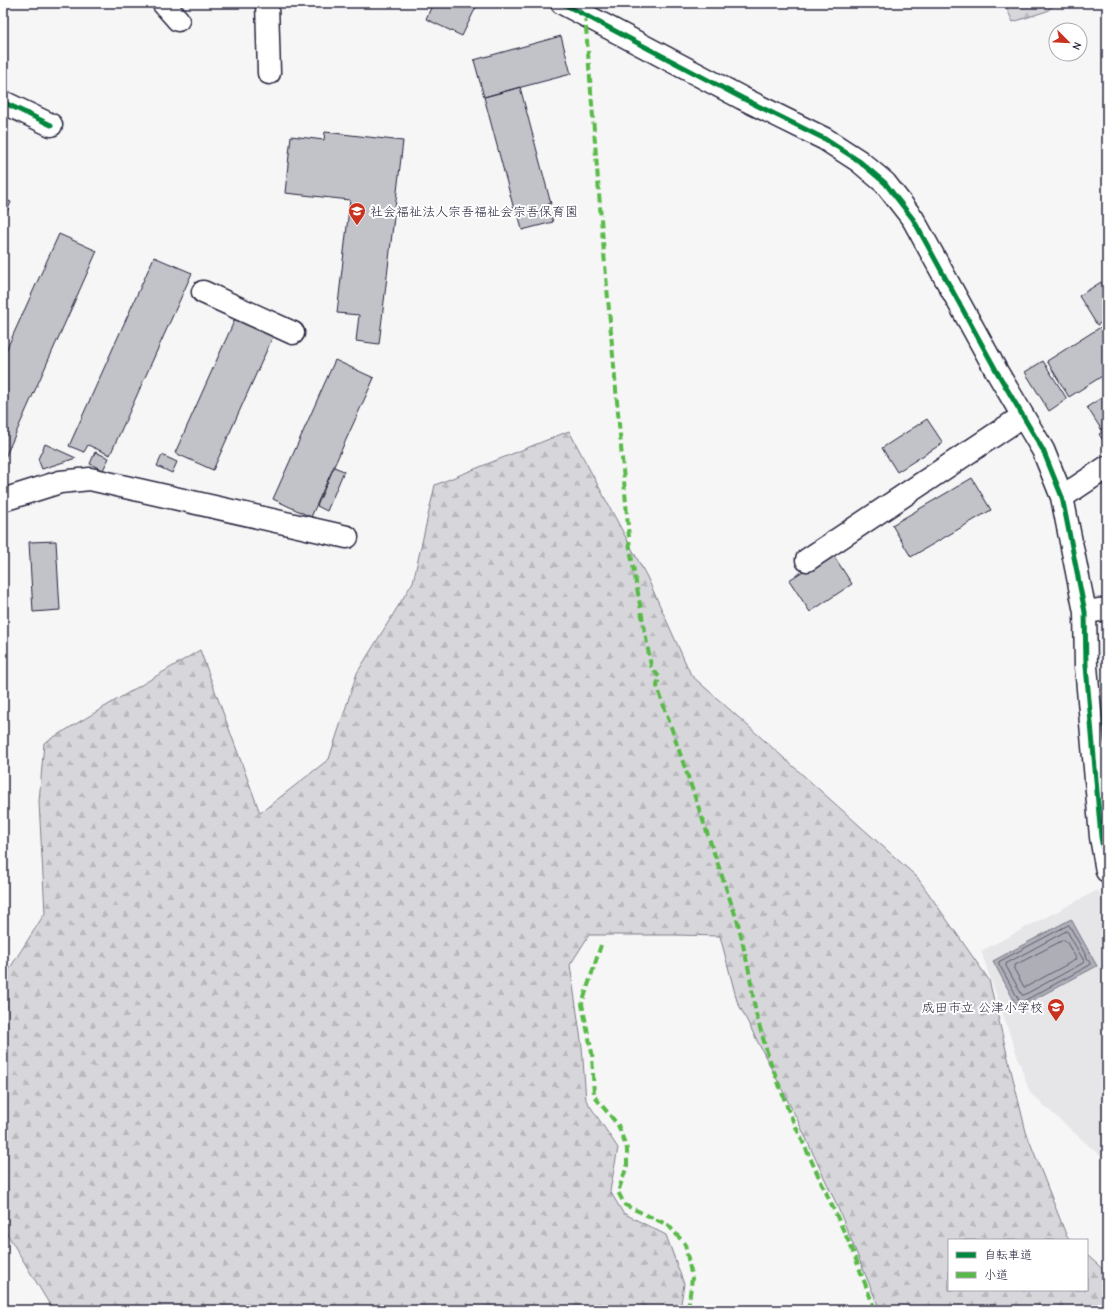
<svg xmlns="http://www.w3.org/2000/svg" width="1110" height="1313" viewBox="0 0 1110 1313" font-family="'Comic Neue','Klee One',sans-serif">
<defs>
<pattern id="forest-firs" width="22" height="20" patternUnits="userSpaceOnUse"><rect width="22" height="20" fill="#d7d7db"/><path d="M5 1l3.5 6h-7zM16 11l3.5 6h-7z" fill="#b8b8bd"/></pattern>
</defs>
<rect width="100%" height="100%" fill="#f6f6f7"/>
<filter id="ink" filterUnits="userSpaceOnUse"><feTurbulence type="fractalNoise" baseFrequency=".025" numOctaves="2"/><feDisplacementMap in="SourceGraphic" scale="8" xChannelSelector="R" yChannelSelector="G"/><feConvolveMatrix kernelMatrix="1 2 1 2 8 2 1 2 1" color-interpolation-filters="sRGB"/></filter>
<g filter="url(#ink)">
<path fill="#e6e6e9" d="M1098 890 1107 906V1162L1030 1093 981 951Z"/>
<path fill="url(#forest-firs)" stroke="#7c7c8b" d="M1004 3H1057L1047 11 1013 22Z
M569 431 647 577 691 675 917 877 989 980 1026 1132 1067 1237 1070 1240H949V1290H1087V1255L1107 1273V1310H880L836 1203 797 1119 737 1001 720 936 675 935H589L570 965 582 1047 586 1100 618 1148 610 1191 623 1213 666 1235 684 1284 680 1310H53L3 1227V979L45 913 39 802 44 743 200 650 260 813 329 759 357 673 413 582 435 485Z"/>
<path fill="#aeaeb7" stroke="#767685" d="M1071 919 1097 966 1018 1008 993 961Z"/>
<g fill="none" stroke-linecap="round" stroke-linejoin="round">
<path stroke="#5a5a6d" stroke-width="1" d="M1069 925 1090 963V965L1022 1002H1020L999 964V962Z
M1067 931 1084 961 1083 963 1024 995H1022L1006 966V964Z
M1064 940 1066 941 1076 958 1075 960 1026 987H1024L1014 969V966Z"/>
</g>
<path fill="#c2c2c9" stroke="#22223b" d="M433 3H478L462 36 426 19Z
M561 36 571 74 484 97 474 60Z
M520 87 551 204H548L553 222 522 230 518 212 515 213 484 97Z
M325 132 403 141 379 344 356 341 359 315 337 313 350 200 285 193 291 136 324 140Z
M3 199 11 202 3 221Z
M59 234 97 251 3 462V357Z
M154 257 192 273 110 455 88 445 84 452 69 446Z
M1101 282 1107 291V319L1097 325 1079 296Z
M236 317 274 334 213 470 175 453Z
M1107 323V373L1069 397 1047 361Z
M335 360 374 378 311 517 273 499Z
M1043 361 1067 399 1049 411 1025 372Z
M1106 395 1107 397V430L1103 432 1087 407Z
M927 419 943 443 897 472 882 448Z
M1107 430V447L1099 434Z
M45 444 76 458 42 469 38 459Z
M95 452 109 458 103 470 90 464Z
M162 455 177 462 172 473 157 466Z
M334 467 344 471 327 511 317 506Z
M972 478 991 510 911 557 892 525Z
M56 541 60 610 33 612 29 542Z
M832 553 852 584 810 612 789 580Z"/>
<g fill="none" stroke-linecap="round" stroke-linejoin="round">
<defs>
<path id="minor" d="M163 3 178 20
M267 3 269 73
M562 3 742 98 825 139 859 161 885 183 913 219 997 372 1043 450 1062 497 1085 612 1086 666 1101 837 1107 871
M3 102 51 125
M203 292 293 333
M1062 497 1107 467
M3 500 60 482 90 479 347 537
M807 560 1023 416
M1085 612 1107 609"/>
</defs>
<use href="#minor" stroke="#22223b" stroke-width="25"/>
<use href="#minor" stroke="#fff" stroke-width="22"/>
<path stroke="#58b947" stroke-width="4" stroke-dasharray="8 4" stroke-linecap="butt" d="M585 15 601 219 630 549 651 666 659 677 657 686 738 923 749 971 756 1014 767 1052 789 1112 852 1249 875 1310
M601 945 582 1004 592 1053 594 1096 618 1125 627 1149V1166L618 1192 625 1205 668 1225 685 1244 692 1278 688 1310"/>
<defs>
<path id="cycleway" d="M562 3 742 98 825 139 859 161 885 183 913 219 997 372 1043 450 1062 497 1085 612 1086 666 1101 837 1107 871
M3 102 51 125"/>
</defs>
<use href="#cycleway" stroke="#fff" stroke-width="8"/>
<use href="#cycleway" stroke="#00873e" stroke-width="5"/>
</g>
</g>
<defs>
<symbol id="school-pin" viewBox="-11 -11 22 30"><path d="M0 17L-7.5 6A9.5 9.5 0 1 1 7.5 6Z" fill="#c8321e" stroke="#fff"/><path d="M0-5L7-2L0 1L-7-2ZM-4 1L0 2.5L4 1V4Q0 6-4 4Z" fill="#fff"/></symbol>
</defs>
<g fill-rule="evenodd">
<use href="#school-pin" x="347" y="201" width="20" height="27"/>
<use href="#school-pin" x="1046" y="997" width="20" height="27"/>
</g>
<g text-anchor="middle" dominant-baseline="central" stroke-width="4" stroke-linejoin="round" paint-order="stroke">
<g font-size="13" fill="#22223b" stroke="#fff" text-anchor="start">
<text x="370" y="211">社会福祉法人宗吾福祉会宗吾保育園</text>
<text x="1043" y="1007" text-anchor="end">成田市立 公津小学校</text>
</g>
</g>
<rect width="1110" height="1313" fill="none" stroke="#fff" stroke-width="16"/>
<rect x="8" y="8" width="1094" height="1297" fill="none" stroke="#22223b" stroke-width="1.5" filter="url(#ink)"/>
<rect x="948" y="1239" width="140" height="52" fill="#ffffff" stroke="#a7a7b1"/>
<rect x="956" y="1252" width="20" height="6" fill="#00873e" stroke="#a7a7b1"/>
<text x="984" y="1259" font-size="12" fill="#22223b">自転車道</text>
<rect x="956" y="1272" width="20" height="6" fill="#58b947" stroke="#a7a7b1"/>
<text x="984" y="1279" font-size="12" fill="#22223b">小道</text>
<g transform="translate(1068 42) rotate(114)"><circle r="19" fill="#ffffff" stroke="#a7a7b1"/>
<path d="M0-3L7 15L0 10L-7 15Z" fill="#c8321e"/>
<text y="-6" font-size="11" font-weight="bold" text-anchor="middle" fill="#22223b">N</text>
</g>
</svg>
